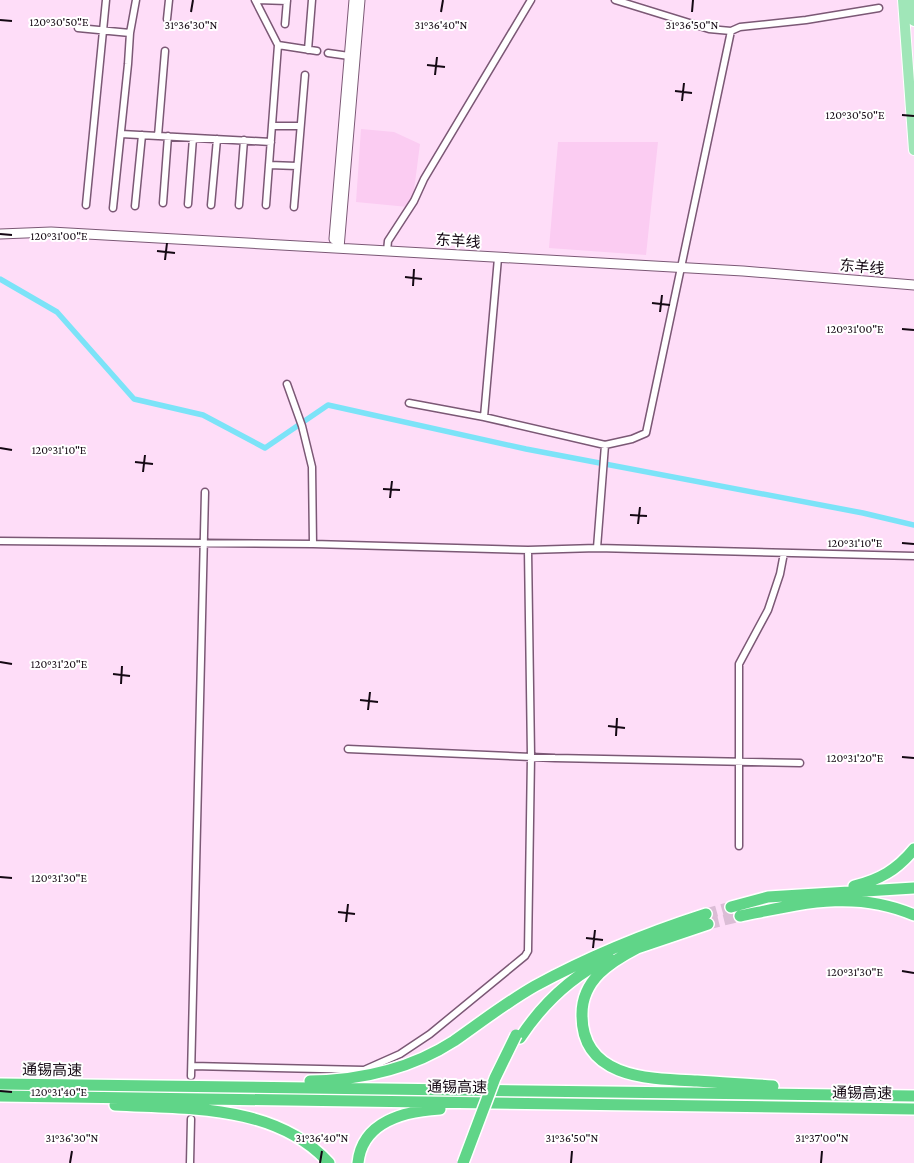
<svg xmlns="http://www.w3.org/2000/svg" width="914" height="1163" viewBox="0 0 914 1163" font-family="'Crimson Pro','Noto Sans SC',serif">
<rect width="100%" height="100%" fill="#feddf8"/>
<path fill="#fbccf2" d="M361 129 394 132 420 144 413 198 408 207 356 202Z
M558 142H658L646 255 549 248Z"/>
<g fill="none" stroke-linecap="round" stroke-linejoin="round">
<path stroke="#7ce3f8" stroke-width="5.5" d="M0 279 57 312 134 399 203 415 265 448 328 405 526 449 863 513 914 525"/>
<path stroke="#dbbdd6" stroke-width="11" stroke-dasharray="11 5.5" stroke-linecap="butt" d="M706 914 731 907
M708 924 740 916"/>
<defs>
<path id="street" d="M255 0 278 45 317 51
M257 0 287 1
M615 0 709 29 731 31 740 27 806 20 879 8
M167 19 169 0
M285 24 287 0
M78 28 130 33
M308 50 312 0
M328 53 349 56
M272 126H300
M121 134 271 142
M158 136 165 51
M269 165 297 166
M163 203 168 136
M188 204 193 138
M86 205 106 0
M211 205 217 139
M239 205 244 140
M266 205 278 45
M135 206 142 135
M294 207 305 75
M113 208 128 64 130 33 136 0
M387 251 388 241 414 201 424 179 531 0
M287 384 302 426 312 467 313 544
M409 403 484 417 605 445 632 439 646 433 731 31
M484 417 498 258
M0 541 313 544 528 550 597 548 914 556
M597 548 605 445
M348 749 555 758 800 763
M739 846V664L768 610 780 574 784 553
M192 1066 364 1070 400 1054 430 1034 525 956 528 951 531 756 528 550
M191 1076 205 492
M190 1163 191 1119"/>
<path id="secondary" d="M0 234 51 232 743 271 914 285
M334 239 354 0
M339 248 360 0"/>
<path id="primary" d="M903 0 914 150
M912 0 914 21"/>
<path id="highway" d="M854 886C879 880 897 870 914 849
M731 907 768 897 914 888
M740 916C800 904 854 889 914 915
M637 948C610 962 582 980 582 1014 581 1079 650 1079 697 1081 723 1083 748 1084 773 1086
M631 950 708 924
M520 1038C543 1003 572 976 609 958
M310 1081C361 1080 411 1069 454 1041 481 1022 507 1002 535 986 590 956 647 933 706 914
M0 1084 914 1096
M0 1096 914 1109
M115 1105C188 1109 276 1104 329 1163
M358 1163C362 1121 406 1111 440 1109"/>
</defs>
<use href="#street" stroke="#7b5875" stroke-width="9"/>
<use href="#secondary" stroke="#7b5875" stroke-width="11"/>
<use href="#primary" stroke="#fff" stroke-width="12"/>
<use href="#highway" stroke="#fff" stroke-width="14"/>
<use href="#street" stroke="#fff" stroke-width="6"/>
<use href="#secondary" stroke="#fff" stroke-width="9"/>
<use href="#primary" stroke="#a0e6b8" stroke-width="10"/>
<use href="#highway" stroke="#60d588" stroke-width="11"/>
<defs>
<path id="highway-bridge" d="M463 1163 495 1078 516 1035"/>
</defs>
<use href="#highway-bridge" stroke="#fff" stroke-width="14" stroke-linecap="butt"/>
<use href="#highway-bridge" stroke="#60d588" stroke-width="11"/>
</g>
<path fill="none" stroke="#140813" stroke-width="2" d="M191 12 193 0M441 12 443 0M692 12 693 0M0 20 12 21M427 65 445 67M435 75 437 57M675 91 692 93M682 101 684 83M902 115 914 116M0 234 12 235M157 251 175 253M165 260 167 243M405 277 422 279M413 286 414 269M652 303 670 305M660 312 662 295M902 329 914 330M0 448 12 450M135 462 153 464M143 472 145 455M383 489 400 490M390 498 392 481M630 515 647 516M638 524 640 507M902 543 914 544M0 662 12 664M113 674 130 676M121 684 122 666M360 700 378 702M368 710 370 692M608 726 625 728M616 736 617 718M902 757 914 758M0 877 12 878M338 912 355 914M346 922 348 904M586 938 603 940M593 948 595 930M902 971 914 973M0 1091 12 1092M70 1163 72 1151M320 1163 322 1151M571 1163 572 1151M821 1163 822 1151"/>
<g text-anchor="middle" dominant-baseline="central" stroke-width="4" stroke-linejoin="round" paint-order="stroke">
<g font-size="15" fill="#140813" stroke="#fff">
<text transform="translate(458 241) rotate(4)">东羊线</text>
<text transform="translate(862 267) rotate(5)">东羊线</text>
<text transform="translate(52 1070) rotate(1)">通锡高速</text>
<text transform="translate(457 1087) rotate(1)">通锡高速</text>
<text transform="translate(862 1093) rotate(1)">通锡高速</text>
</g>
</g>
<g font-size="12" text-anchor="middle" fill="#140813" stroke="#fff" stroke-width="4" stroke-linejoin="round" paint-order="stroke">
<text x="59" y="26">120°30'50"E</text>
<text x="191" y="29">31°36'30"N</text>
<text x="441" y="29">31°36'40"N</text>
<text x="692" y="29">31°36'50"N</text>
<text x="855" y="119">120°30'50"E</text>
<text x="59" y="240">120°31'00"E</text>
<text x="855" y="333">120°31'00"E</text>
<text x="59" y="454">120°31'10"E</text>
<text x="855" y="547">120°31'10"E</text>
<text x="59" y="668">120°31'20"E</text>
<text x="855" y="762">120°31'20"E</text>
<text x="59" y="882">120°31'30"E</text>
<text x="855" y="976">120°31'30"E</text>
<text x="59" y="1096">120°31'40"E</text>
<text x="72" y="1142">31°36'30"N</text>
<text x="322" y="1142">31°36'40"N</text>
<text x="572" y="1142">31°36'50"N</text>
<text x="822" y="1142">31°37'00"N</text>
</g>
</svg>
